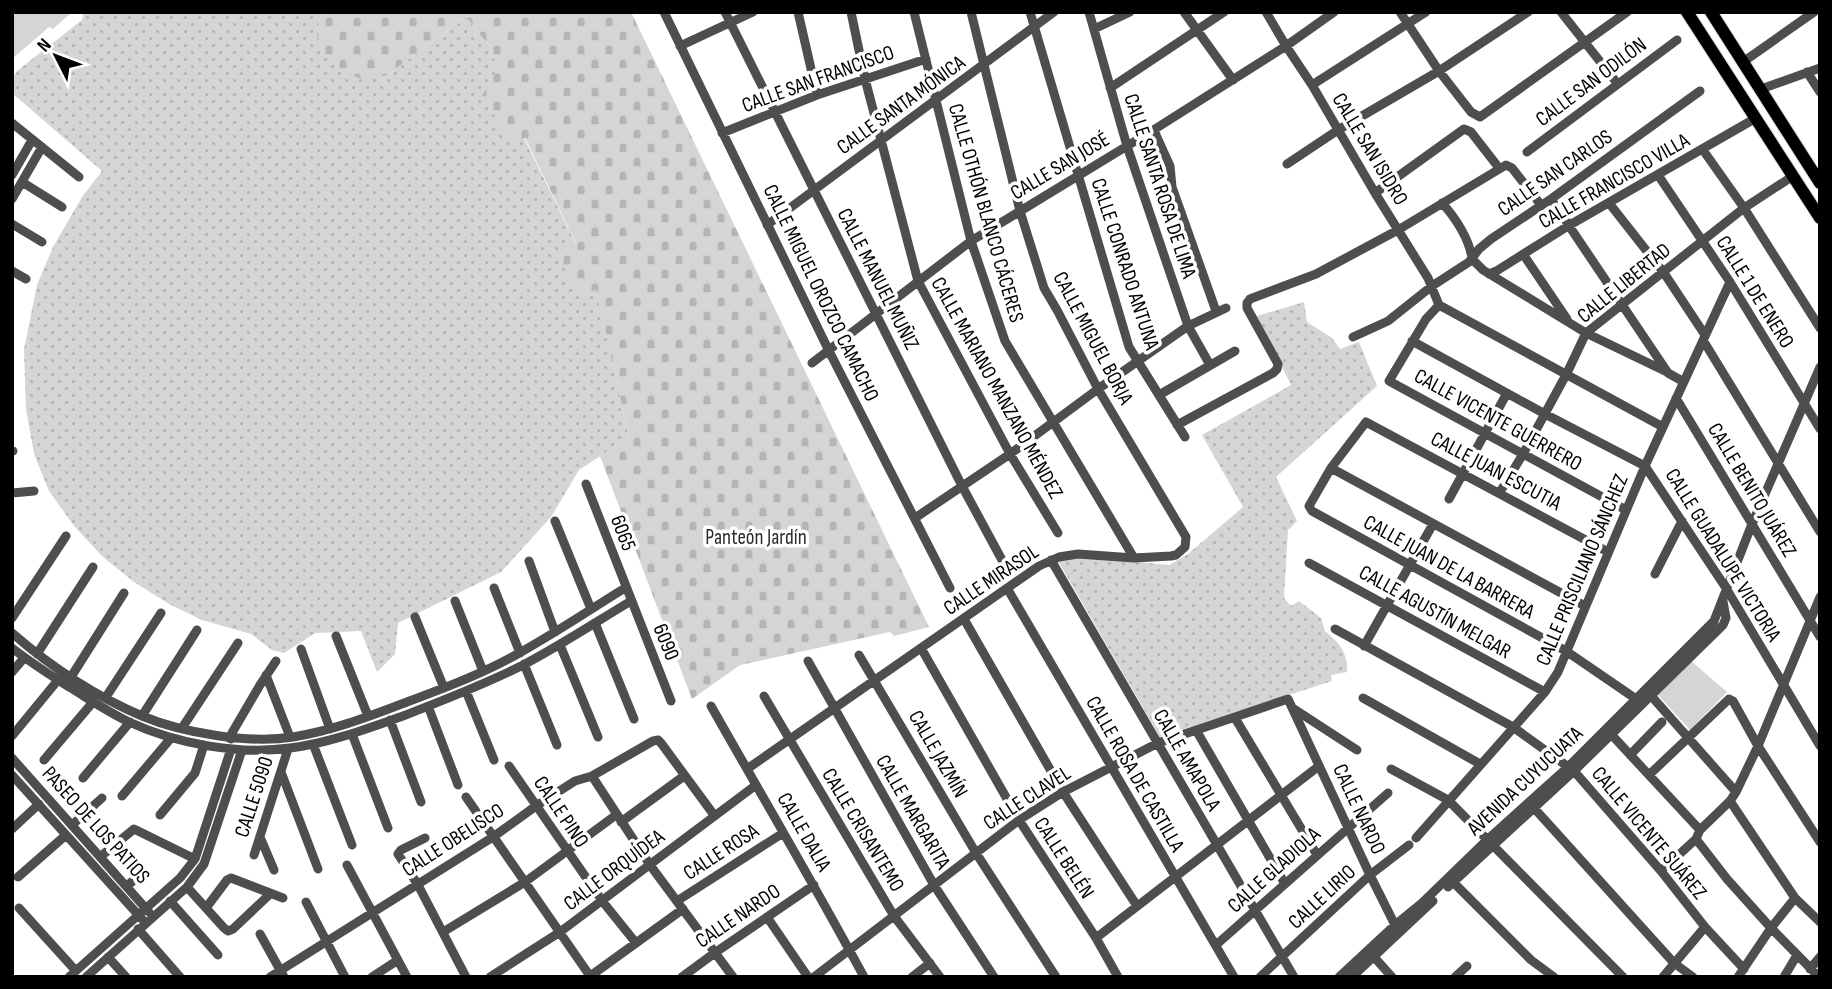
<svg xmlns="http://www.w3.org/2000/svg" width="1832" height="989" viewBox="0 0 1832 989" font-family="'Sofia Sans Condensed',sans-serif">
<defs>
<pattern id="grass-dots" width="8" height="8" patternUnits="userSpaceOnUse" patternTransform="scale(1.75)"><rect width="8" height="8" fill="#d5d5d5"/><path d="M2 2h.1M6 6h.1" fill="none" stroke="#b5b5b5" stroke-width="1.8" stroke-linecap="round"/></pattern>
<pattern id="cemetery-stones" width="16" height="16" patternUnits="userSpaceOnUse" patternTransform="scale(1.75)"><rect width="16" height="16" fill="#d5d5d5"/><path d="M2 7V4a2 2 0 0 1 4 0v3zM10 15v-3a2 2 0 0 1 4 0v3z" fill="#b5b5b5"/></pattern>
</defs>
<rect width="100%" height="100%" fill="#fff"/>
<path fill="url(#grass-dots)" d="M84 12H321L317 33 387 75 466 17 490 47 524 138 576 244V296L596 289 629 437 579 470 551 517 501 572 398 623 395 654 377 672 361 631 315 633 284 653 272 650 251 634 202 620 169 604 134 582 103 557 74 526 49 491 34 454 26 409 24 349 37 285 53 247 82 197 102 171 12 93V79L17 71 82 20Z
M1304 302 1307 322 1332 338 1340 349 1359 342 1377 386 1276 477 1297 521 1288 530 1284 598 1291 606 1299 601 1321 618 1325 631C1339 642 1348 653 1347 672L1331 675 1332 681 1160 737 1058 561 1084 557 1169 565 1188 554 1243 507 1202 435 1291 385 1257 316Z"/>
<path fill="url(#cemetery-stones)" d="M321 12H631L929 627 894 636 890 632 740 665 692 699 600 456 629 437 596 290 576 296 558 251 576 243 525 138 512 142 482 96 498 69 490 47 466 17 387 75 364 80 342 71 322 54 317 33Z"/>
<path fill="#d5d5d5" d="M12 12H72L53 29 49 27 12 59Z
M1691 661 1727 692 1690 730 1658 695Z"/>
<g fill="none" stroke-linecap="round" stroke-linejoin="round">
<defs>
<path id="major" d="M1687 12 1820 218
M1711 12 1820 183"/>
</defs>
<use href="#major" stroke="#dbdbdb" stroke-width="14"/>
<path stroke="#4e4e4e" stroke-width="9" d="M664 12 829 351 950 588
M725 12 962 486 1002 560
M798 12 817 95
M851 12 865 79 918 281 1010 454 1058 533
M914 12 971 241 1005 341 1134 558
M1030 12 1129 347 1185 437
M1089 12 1127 146 1188 326 1210 365
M1184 12 1233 80
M1266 12 1286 46 1312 85 1375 193 1428 278 1439 305
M1400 12 1439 71 1471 112 1480 117 1627 12
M1561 12 1617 83
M1094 29 1130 12
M680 46 753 12
M1743 62 1814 12
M1807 72 1820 92
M1312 85 1426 12
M1110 88 1224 12
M1761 89 1820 68
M12 123 79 177
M1155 129 1156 135 1170 166 1172 187 1216 311
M722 133 817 95 926 59
M1703 150 1744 208 1820 328
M1527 152 1677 40
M1287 164 1338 130 1439 71 1528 12
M12 175 32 140
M1658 175 1730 282 1820 429
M22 182 62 207
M1375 193 1464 129 1471 132 1499 168
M12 199 42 147
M1551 199 1668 373 1684 382
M1442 203C1455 217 1470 240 1472 259
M1609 203 1664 273 1705 335
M12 224 42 242
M767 225 1054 12
M1523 254 1567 319
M1472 259 1483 270 1586 333 1667 372
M12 271 26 279
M1489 274 1498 270 1568 226 1756 118
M1439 305 1426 319 1389 381 1626 510
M1439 305 1663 427
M1353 337 1388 321 1432 286 1469 262 1479 249 1491 239 1551 199 1700 91
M1703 340 1820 532
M1412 341 1545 414 1645 466 1726 588 1820 746
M812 363 971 241 1155 129 1286 46 1334 12
M1159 395 1235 351
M1676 398 1820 637
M1177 425 1273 373 1277 369 1278 364 1247 308V303L1250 299 1316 274 1398 230 1506 165 1512 168 1541 205
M12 451H13
M1331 468 1585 606
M586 484 671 701
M1500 492 1523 454 1567 373 1586 333 1744 208 1793 176
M12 493 34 491
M1449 499 1507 393
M915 518 1010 454 1098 389 1188 326 1226 308
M555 521 591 609
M1608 552 1366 422 1331 468 1309 506 1312 511 1566 651 1642 703
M1051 560 1294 977
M529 561 555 632
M1309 563 1545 692
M1655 574 1682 521
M494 588 520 653
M1007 588 1234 977
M455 601 483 671
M415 617 444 688
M12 618 66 536
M964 619 1063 792 1137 906
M595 623 634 719
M1335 629 1513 727 1574 771 1661 871 1705 927 1744 969
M12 633C50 666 95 696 142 716 183 733 249 744 293 737 330 731 365 718 399 705 441 689 483 674 521 652 557 632 591 609 625 588
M336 636 368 716
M560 645 598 737
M1364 646 1433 524
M12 648C30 662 50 675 69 687 89 699 108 712 129 722 177 744 238 755 290 748 329 743 366 729 403 716 444 700 486 684 525 664 561 645 596 622 631 601
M921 648 1019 820 1096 938 1118 977
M301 649 330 729
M37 654 93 567
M859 655 976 853 1056 977
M808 661 934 885 994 977
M524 664 557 745
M12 672 24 658
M266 675 290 737
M71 677 124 593
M1646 690 1736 792
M466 691 494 760
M764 696 894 916 940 977
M106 697 161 613
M1363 698 1480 764
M428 706 458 785
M711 706C762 796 815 886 864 977
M1294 709 1357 750
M142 716 197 630
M1235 718 1317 855
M390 720 421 802
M182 728 238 643
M1196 730 1285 884
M1609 732 1700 830
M352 734 388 828
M12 736 58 680
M231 739 229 738 260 685 276 661
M313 744 352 845
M1630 755 1662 722
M12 758 149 912
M44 760 93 702
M509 766 603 902 636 943
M747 769 1039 566 1059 557 1078 554 1134 558 1171 556 1176 555 1185 547 1186 537 1098 389 1057 310 1044 288 1020 211 971 12
M1391 769 1448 800 1623 977
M281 772 318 869
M12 775 142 919
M1649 775 1729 699 1733 701 1758 746 1820 842
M592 776 650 865 733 977
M83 778 130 722
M122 796 171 738
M466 797 590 976
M1730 801 1795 898 1820 922
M1534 808 1674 963 1693 977
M160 815 195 773 204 745
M621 822 684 776
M72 825 102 798
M12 829 39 804
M260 837 274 870
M425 838 401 850 398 854 418 885 466 977
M1416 838 1545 692 1558 672 1645 466 1730 282
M1696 839 1727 879 1771 928 1819 977
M254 855 288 749
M100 857 134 829 195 859
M347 865 407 977
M1661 871 1696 839 1700 830 1730 801 1736 792 1758 746 1820 597
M18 877 66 835
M1451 880 1531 960 1554 977
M127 886 143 872
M187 887 224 928 228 931 233 929 270 894
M1448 887 1574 771 1723 625 1726 618 1723 601
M170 901 218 955
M677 901 783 833
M306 902 345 977
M19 908 76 971
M206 908 227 880 231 878 283 898
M767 917 808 977
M138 929 180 977
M443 932 525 882 616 815
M260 934 284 977
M1096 938 1319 766
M1216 945 1388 793
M108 957 126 977
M1374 957 1392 977
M1810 969 1820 957
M69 977 180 878 195 859 231 749
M86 977 187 887 204 864 242 750
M270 977 493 837 536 806 575 781 592 776 653 741 658 740 661 743 714 815
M372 977 398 960
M490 977 560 932 756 785
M589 977 683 909
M682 977 716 952 814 885
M814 977 1019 820 1063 792 1158 743 1288 699 1370 875 1399 933
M912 977 930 963
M1260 977 1370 875 1409 845
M1339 977 1395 925 1422 903 1488 839 1568 767 1714 621 1752 524 1820 367
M1352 977 1433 901
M1455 977 1467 966
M1663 977 1705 927
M1738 977 1771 928 1795 898
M1784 977 1797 955"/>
<use href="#major" stroke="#000" stroke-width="12"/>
</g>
<g text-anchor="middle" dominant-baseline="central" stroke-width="7" stroke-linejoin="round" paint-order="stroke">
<g font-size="21" fill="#000" stroke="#fff">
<text transform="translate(818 79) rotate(-20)">CALLE SAN FRANCISCO</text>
<text transform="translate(1591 82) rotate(-37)">CALLE SAN ODILÓN</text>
<text transform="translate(901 105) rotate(-36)">CALLE SANTA MÓNICA</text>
<text transform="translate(1370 149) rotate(59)">CALLE SAN ISIDRO</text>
<text transform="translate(1060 166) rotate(-31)">CALLE SAN JOSÉ</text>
<text transform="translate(1555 173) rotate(-35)">CALLE SAN CARLOS</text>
<text transform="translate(1614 181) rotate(-30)">CALLE FRANCISCO VILLA</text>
<text transform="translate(1160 186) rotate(72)">CALLE SANTA ROSA DE LIMA</text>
<text transform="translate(986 213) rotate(74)">CALLE OTHÓN BLANCO CÁCERES</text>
<text transform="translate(1125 264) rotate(72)">CALLE CONRADO ANTUNA</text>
<text transform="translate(878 279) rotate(63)">CALLE MANUEL MUÑIZ</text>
<text transform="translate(1624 283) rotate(-39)">CALLE LIBERTAD</text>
<text transform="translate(1755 292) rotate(58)">CALLE 1 DE ENERO</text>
<text transform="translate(821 293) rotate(64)">CALLE MIGUEL OROZCO CAMACHO</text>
<text transform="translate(1093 338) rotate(62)">CALLE MIGUEL BORJA</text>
<text transform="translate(997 388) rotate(61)">CALLE MARIANO MANZANO MÉNDEZ</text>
<text transform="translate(1498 420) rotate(29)">CALLE VICENTE GUERRERO</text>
<text transform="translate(1496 471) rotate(28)">CALLE JUAN ESCUTIA</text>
<text transform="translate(1752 490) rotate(59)">CALLE BENITO JUÁREZ</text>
<text transform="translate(623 533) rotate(69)">6065</text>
<text transform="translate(1723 555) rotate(58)">CALLE GUADALUPE VICTORIA</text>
<text transform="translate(1449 567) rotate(29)">CALLE JUAN DE LA BARRERA</text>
<text transform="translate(1582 570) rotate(-67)">CALLE PRISCILIANO SÁNCHEZ</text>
<text transform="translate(991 580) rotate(-34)">CALLE MIRASOL</text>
<text transform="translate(1435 612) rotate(29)">CALLE AGUSTÍN MELGAR</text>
<text transform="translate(666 642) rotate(68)">6090</text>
<text transform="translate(938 754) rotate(60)">CALLE JAZMÍN</text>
<text transform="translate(1187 760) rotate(60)">CALLE AMAPOLA</text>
<text transform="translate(1135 774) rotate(60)">CALLE ROSA DE CASTILLA</text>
<text transform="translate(1525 781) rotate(-43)">AVENIDA CUYUCUATA</text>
<text transform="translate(254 797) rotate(-72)">CALLE 5090</text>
<text transform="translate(1027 798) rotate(-33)">CALLE CLAVEL</text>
<text transform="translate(1359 809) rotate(65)">CALLE NARDO</text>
<text transform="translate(561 812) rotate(56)">CALLE PINO</text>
<text transform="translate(913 812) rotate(60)">CALLE MARGARITA</text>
<text transform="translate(96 825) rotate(48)">PASEO DE LOS PATIOS</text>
<text transform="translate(863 830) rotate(59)">CALLE CRISANTEMO</text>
<text transform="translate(804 832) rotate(60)">CALLE DALIA</text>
<text transform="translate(1649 833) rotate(50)">CALLE VICENTE SUÁREZ</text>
<text transform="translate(453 840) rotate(-33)">CALLE OBELISCO</text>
<text transform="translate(721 852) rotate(-33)">CALLE ROSA</text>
<text transform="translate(1064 858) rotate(57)">CALLE BELÉN</text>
<text transform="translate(614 870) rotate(-37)">CALLE ORQUÍDEA</text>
<text transform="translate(1274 870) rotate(-42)">CALLE GLADIOLA</text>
<text transform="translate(1322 897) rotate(-43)">CALLE LIRIO</text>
<text transform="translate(738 916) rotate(-34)">CALLE NARDO</text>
</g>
<g font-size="21" fill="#2c2c2c" stroke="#fff">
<text x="756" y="537">Panteón Jardín</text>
</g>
</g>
<rect width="1832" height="989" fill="none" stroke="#000000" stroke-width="28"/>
<g transform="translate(56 56) rotate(312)" stroke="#ffffff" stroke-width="5" paint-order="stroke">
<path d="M0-5L12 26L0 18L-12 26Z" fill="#000000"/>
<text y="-10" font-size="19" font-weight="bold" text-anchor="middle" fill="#000000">N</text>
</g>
</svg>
